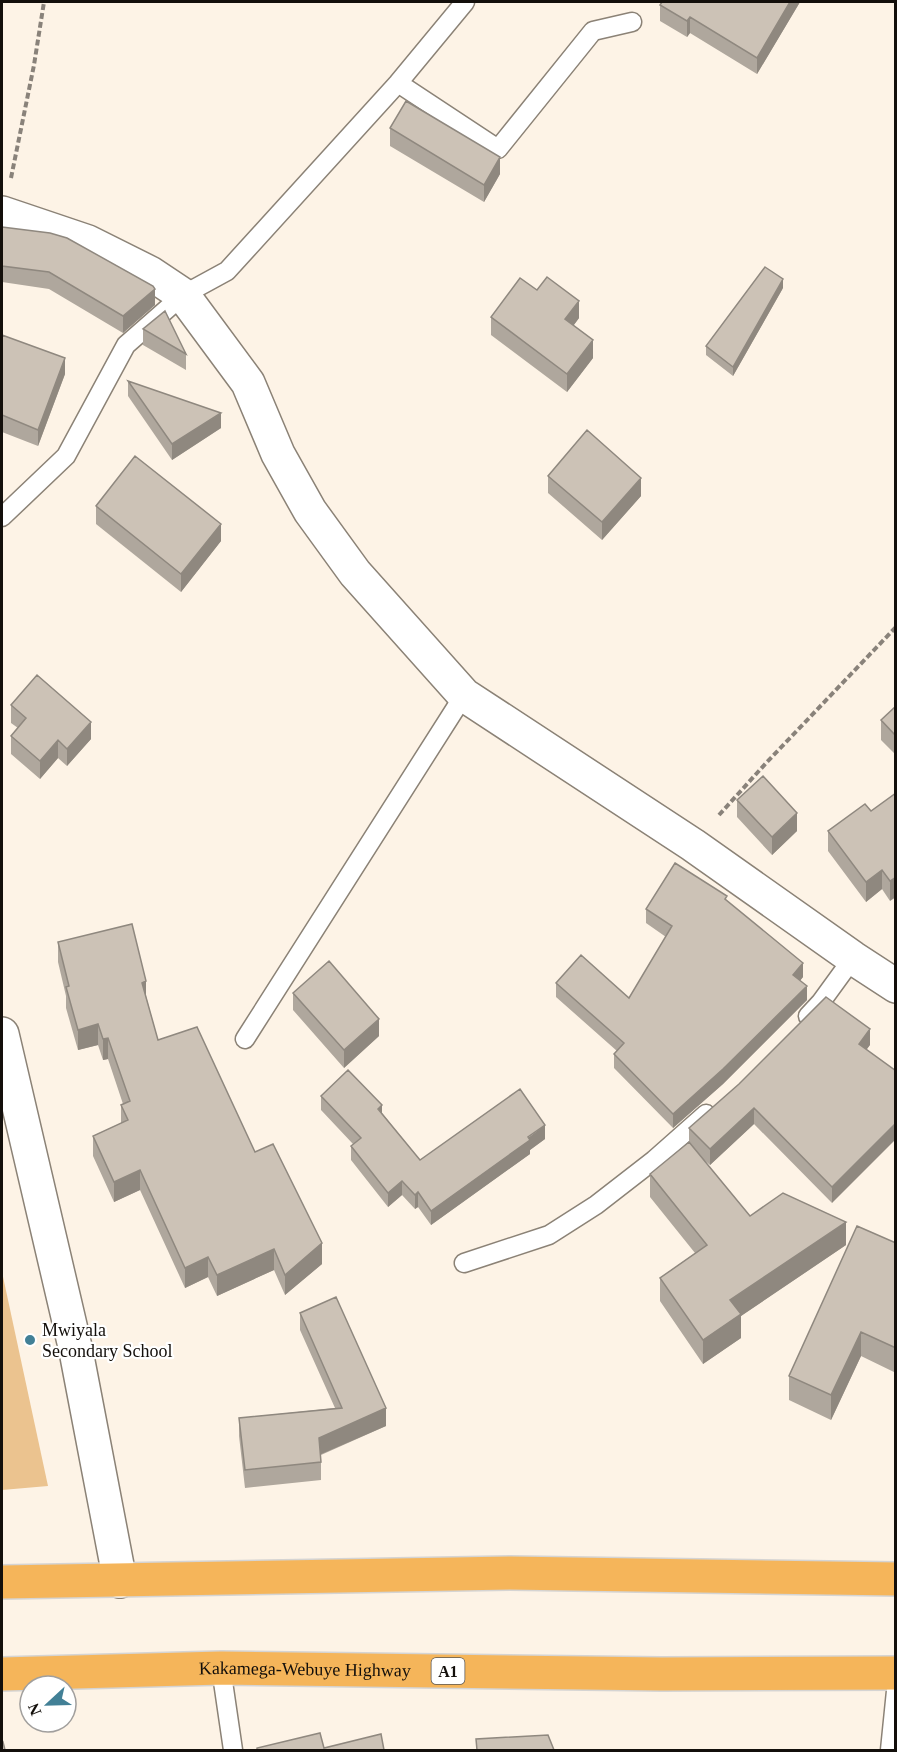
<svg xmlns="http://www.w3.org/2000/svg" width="897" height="1752" viewBox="0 0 897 1752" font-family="Georgia,serif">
<rect width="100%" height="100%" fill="#fdf3e6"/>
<path fill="#ebc38f" d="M2 1272 48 1486 2 1490Z"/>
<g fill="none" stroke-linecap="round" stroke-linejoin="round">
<defs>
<path id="lane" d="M398 83 498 149 593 31 632 22
M2 517 66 456 126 345 183 295 227 271 398 83 465 2
M808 1016 821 1002 853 958
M245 1039 464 695
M464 1263 549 1235 596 1205 654 1160 706 1114
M221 1668 233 1750
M890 1750 896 1691"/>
<path id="street" d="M2 213 88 242 150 273 183 295 248 383 278 454 310 511 355 573 464 695 693 845 853 958 896 986
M2 1034 76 1351 120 1581"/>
<g id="highway">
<path d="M2 1582 510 1573 896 1579"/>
<path id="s1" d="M2 1674 221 1668 662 1674 896 1673"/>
</g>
</defs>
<use href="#lane" stroke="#8b8276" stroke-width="21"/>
<use href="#street" stroke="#8b8276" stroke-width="36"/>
<use href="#highway" stroke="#d5d4d3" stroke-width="36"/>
<path stroke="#89827a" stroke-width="4" stroke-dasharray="6 3" stroke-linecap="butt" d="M11 178 34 65 44 2
M719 815 767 762 896 627"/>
<use href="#lane" stroke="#fff" stroke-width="18"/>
<use href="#street" stroke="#fff" stroke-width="33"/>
<use href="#highway" stroke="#f5b55a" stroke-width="33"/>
</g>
<path fill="#afa79d" d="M800 2 757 74 690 33 687 37 660 21V5Z
M390 128 500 174 484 202 390 146Z
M2 227 155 305 123 333 49 289 2 282Z
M783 288 733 376 706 355V346Z
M537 290 579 318 573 326 593 358 567 392 491 335V317Z
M143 329 186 354V370L143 345Z
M2 335 65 374 38 446 2 432Z
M128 381 221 428 172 460 128 396Z
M548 476 641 496 602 540 548 493Z
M96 506 221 541 181 592 96 524Z
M11 705 91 739 67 766 58 758 40 779 11 754V736L18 728 11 723Z
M896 706V755L881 740V720Z
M896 793 890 901 882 889 866 902 828 851V831L871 811Z
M737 800 797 831 772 855 737 817Z
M727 901 803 977 800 980 807 1000 723 1084 673 1128 614 1068V1054L617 1051 556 997V983L629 998 666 937 646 923V909Z
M58 942 146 996 158 1040 255 1152 322 1264 285 1295 274 1270 217 1296 208 1277 185 1288 140 1190 114 1202 93 1156V1136L121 1123V1105L123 1104 108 1059 103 1060 98 1045 78 1050 66 1008V996L58 962Z
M293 993 379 1036 344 1068 293 1010Z
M870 1045 866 1049 832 1203 754 1124 710 1165 703 1159 750 1216 846 1245 741 1316V1338L703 1364 660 1301V1278L695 1253 650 1197V1174L689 1142V1128Z
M321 1096 382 1113 420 1160 545 1139 530 1150V1154L431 1225 418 1207 415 1209 402 1195 388 1207 351 1160V1146L353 1144 321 1110Z
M896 1243V1373L861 1356 831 1420 789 1400V1376Z
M300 1313 386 1426 321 1455V1480L245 1488 239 1436V1418L335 1408 300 1330Z"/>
<path fill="#8f887f" d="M790 2H800L757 74V58Z
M690 17V33L687 37V21Z
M500 157V174L484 202V185Z
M783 279V288L733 376V367Z
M155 289V305L123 333V316Z
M579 301V318L565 337V319Z
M593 340V358L567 392V374Z
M65 358V374L38 446V430Z
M221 413V428L172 460V444Z
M641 478V496L602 540V522Z
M221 524V541L181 592V574Z
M91 722V739L67 766V749Z
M58 740V758L40 779V761Z
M797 813V831L772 855V837Z
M882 870V889L866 902V882Z
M896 877V897L890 901V881Z
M803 963V977L793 990V975Z
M146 981V1002L142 983Z
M807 986V1000L723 1084 673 1128V1114Z
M379 1019V1036L344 1068V1050Z
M98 1024V1045L78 1050V1030Z
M870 1029V1045L859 1060V1044Z
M108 1038V1059L103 1060V1039Z
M382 1105V1119L378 1109Z
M754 1108V1124L710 1165V1149Z
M896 1123V1139L832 1203V1187Z
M545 1125V1139L530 1150V1154L431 1225V1211Z
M140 1170V1190L114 1202V1182Z
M402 1181V1195L388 1207V1193Z
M418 1192V1207L415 1209V1195Z
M846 1222V1245L741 1316V1338L703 1364V1340L730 1300Z
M322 1243V1264L285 1295V1275Z
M274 1249V1270L217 1296V1275Z
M208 1257V1277L185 1288V1268Z
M861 1332V1356L831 1420V1395Z
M386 1408V1426L319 1455V1438Z"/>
<path fill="#ccc2b6" stroke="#8f887f" stroke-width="1.5" d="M662 2H790L757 58 690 17 687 21 660 5Z
M406 101 500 157 484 185 390 128Z
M2 227 50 233 67 238 153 286 155 289 123 316 49 272 2 266Z
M765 267 783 279 733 367 706 346Z
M547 277 579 301 565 319 593 340 567 374 491 317 520 278 537 290Z
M165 311 186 354 143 329Z
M2 335 65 358 38 430 2 415Z
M128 381 221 413 172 444Z
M587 430 641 478 602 522 548 476Z
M135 456 221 524 181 574 96 506Z
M37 675 91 722 67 749 58 740 40 761 11 736 26 718 11 705Z
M896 706V736L881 720Z
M763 776 797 813 772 837 737 800Z
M896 793V877L890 881 882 870 866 882 828 831 865 804 871 811Z
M675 863 727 896 725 899 803 963 793 975 807 986 723 1069 673 1114 614 1054 624 1043 556 983 581 955 629 998 672 926 646 909Z
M132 924 146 981 142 983 158 1040 197 1027 255 1152 273 1144 322 1243 285 1275 274 1249 217 1275 208 1257 185 1268 140 1170 114 1182 93 1136 128 1120 121 1105 130 1101 108 1038 103 1039 98 1024 78 1030 66 987 69 986 58 942Z
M329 961 379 1019 344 1050 293 993Z
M826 997 870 1029 859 1044 896 1071V1123L832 1187 754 1108 710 1149 689 1128 739 1084Z
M348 1070 382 1105 378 1109 420 1160 520 1089 545 1125 528 1137 530 1140 431 1211 418 1192 415 1195 402 1181 388 1193 351 1146 361 1138 321 1096Z
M689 1142 750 1216 783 1193 846 1222 730 1300 741 1314 703 1340 660 1278 707 1245 650 1174Z
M857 1226 896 1243V1348L861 1332 831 1395 789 1376Z
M336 1297 386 1408 319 1438 321 1462 245 1470 239 1418 342 1408 300 1313Z
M320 1733 324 1748 381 1734 384 1750H257V1748Z
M548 1735 554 1750H477L476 1739Z
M3 1742 5 1750H2V1743Z"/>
<circle fill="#428096" stroke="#fff" stroke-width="2" cx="30" cy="1340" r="6"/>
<g text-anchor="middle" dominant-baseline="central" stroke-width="4.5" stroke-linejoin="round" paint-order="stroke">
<rect fill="#fff" stroke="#5a5754" stroke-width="1.5" x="431.5" y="1658" width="33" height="26" rx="4.5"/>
<g font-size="16" font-weight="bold" fill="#130f0b">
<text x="448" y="1671">A1</text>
</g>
<g font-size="18" fill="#130f0b" stroke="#fff" text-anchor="start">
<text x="42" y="1330">Mwiyala<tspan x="42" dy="21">Secondary School</tspan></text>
</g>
<g font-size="18" fill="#130f0b" stroke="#fff">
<text stroke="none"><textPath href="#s1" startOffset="303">Kakamega-Webuye Highway</textPath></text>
</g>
</g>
<rect width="897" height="1752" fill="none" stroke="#130f0b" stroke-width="6"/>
<g transform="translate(48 1704) rotate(248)"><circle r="28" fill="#ffffff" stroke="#a19f9d" stroke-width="1.5"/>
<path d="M0-4.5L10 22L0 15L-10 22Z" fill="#428096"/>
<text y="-9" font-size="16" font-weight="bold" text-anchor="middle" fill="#130f0b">N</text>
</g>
</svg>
